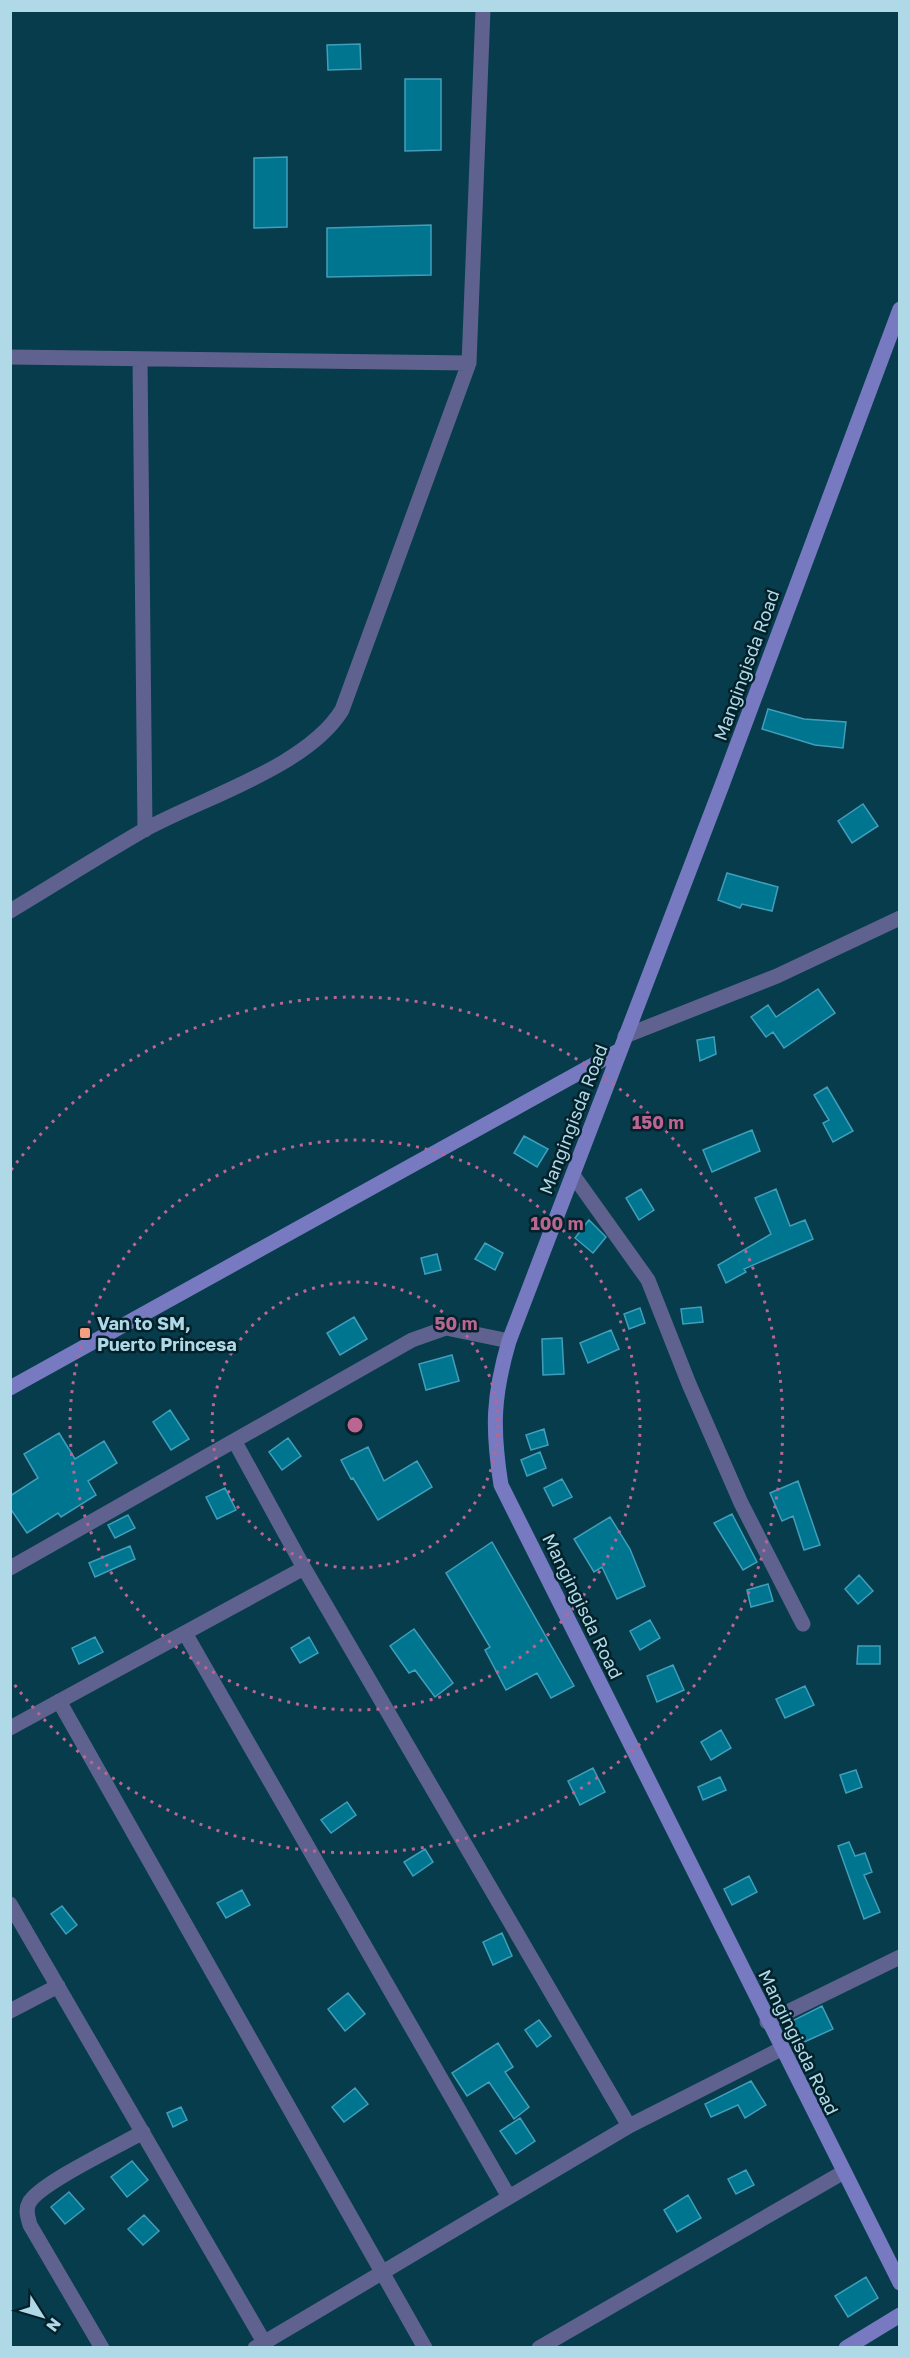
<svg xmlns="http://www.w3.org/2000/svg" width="910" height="2358" viewBox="0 0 910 2358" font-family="'Golos Text',sans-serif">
<rect width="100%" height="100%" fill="#063c4b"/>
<path fill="#007590" stroke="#419eba" stroke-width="1.5" d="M360 44 361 69 328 70 327 45Z
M405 79H441V150L405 151Z
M287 157V227L254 228V158Z
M431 225V275L327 277V228Z
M768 709 804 719 846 722 843 748 815 745 762 729Z
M863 804 878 826 852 843 838 821Z
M727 873 778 887 772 911 742 904 740 908 718 900Z
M818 989 835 1013 784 1048 773 1032 766 1037 751 1017 768 1005 776 1017Z
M714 1037 716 1054 700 1061 697 1040Z
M827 1087 853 1131 833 1142 823 1123 829 1120 814 1095Z
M752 1130 760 1151 712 1172 703 1150Z
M524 1136 548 1149 537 1167 514 1153Z
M641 1189 654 1210 639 1220 626 1198Z
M776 1189 790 1226 805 1220 813 1239 744 1269 746 1272 726 1283 718 1265 771 1234 755 1198Z
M589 1220 606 1237 593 1253 575 1238Z
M485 1243 503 1253 495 1270 475 1259Z
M437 1254 441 1270 425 1274 421 1258Z
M701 1307 703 1322 683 1324 681 1309Z
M640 1308 645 1323 629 1329 624 1314Z
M354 1317 367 1339 340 1355 327 1333Z
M611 1330 619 1349 588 1363 580 1343Z
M562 1338 564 1374 543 1375 542 1339Z
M452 1355 459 1381 426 1390 419 1364Z
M170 1410 189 1439 171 1450 153 1422Z
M544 1429 548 1445 531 1450 526 1435Z
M59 1433 75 1459 104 1441 117 1463 88 1481 96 1495 61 1517 58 1513 27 1533 10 1508V1496L38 1478 24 1454Z
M288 1438 301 1456 282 1470 269 1452Z
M368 1447 384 1481 417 1461 432 1487 378 1520 353 1478 351 1479 341 1460Z
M540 1452 546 1468 527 1476 521 1460Z
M562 1479 572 1497 553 1506 544 1488Z
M798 1481 820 1545 804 1550 793 1516 782 1521 770 1493Z
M225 1488 236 1510 217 1519 206 1497Z
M732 1514 757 1562 743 1570 714 1523Z
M128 1515 135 1528 115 1538 108 1525Z
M610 1517 630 1549 645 1586 617 1599 602 1567 594 1572 574 1539Z
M492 1542 574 1686 551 1698 537 1673 506 1690 485 1650 490 1647 446 1573Z
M130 1546 135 1559 95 1577 89 1563Z
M859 1575 873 1591 858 1604 845 1589Z
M768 1584 773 1601 751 1607 747 1590Z
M650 1620 660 1638 640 1650 630 1631Z
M414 1629 453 1683 435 1697 415 1670 409 1673 390 1646Z
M95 1637 103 1652 79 1664 72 1648Z
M309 1637 318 1653 300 1663 291 1648Z
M858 1646H880V1664H857Z
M673 1665 684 1690 657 1702 647 1676Z
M805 1686 814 1705 785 1718 776 1699Z
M721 1730 731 1748 711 1760 701 1742Z
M593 1768 605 1792 580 1805 568 1781Z
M856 1770 862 1787 846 1793 840 1775Z
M720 1777 726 1790 703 1800 698 1787Z
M347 1802 356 1815 331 1833 321 1820Z
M849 1842 855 1856 865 1853 872 1872 864 1875 880 1912 864 1919 838 1846Z
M425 1849 433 1862 413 1876 404 1862Z
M749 1876 757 1892 732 1905 724 1889Z
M242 1890 250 1905 226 1918 217 1903Z
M62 1906 77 1925 66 1934 51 1914Z
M502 1933 512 1956 493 1965 483 1942Z
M348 1993 365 2014 345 2031 328 2009Z
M822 2006 833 2029 802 2043 792 2021Z
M539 2020 551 2036 537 2047 525 2030Z
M498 2043 513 2067 505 2072 529 2107 514 2119 489 2082 467 2096 452 2073Z
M751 2081 766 2105 745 2118 738 2105 711 2117 705 2104Z
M355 2088 368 2104 344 2122 332 2107Z
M181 2107 187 2120 173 2127 167 2113Z
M520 2118 535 2141 516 2154 500 2131Z
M132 2161 148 2180 127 2197 111 2177Z
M746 2170 754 2185 736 2194 728 2179Z
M69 2192 84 2209 65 2224 51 2207Z
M688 2195 701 2218 677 2232 664 2210Z
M144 2215 159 2231 143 2245 128 2229Z
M866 2277 878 2298 848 2317 835 2296Z"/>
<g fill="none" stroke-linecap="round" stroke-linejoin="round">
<path stroke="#5f628f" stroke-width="15" d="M10 357 469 363
M140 359 145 830
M10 911C55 884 99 856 144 830 202 798 307 767 342 710L469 363 483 10
M625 1036 777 976 900 918
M573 1175 648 1280 689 1384 741 1503 803 1624
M235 1442 304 1568 629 2126
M10 1568 412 1340 446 1328 509 1341
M185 1633 509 2197
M59 1701 425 2348
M10 1728 304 1568
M10 1904 264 2342
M10 2011 58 1986
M767 2022 900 1957
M102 2348 30 2225C28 2218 25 2210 29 2203 38 2184 121 2145 143 2132
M255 2348 629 2126 781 2049
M539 2348 842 2173"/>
<path stroke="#7779c1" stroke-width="15" d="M900 309 722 785 509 1341C493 1396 492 1428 501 1485L900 2283
M10 1388 620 1050
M846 2348 900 2315"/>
</g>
<g fill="none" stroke="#bb6593" stroke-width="3" stroke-dasharray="3 6">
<circle cx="355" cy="1425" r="143"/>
<circle cx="355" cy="1425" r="285"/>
<path d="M11 1170A428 428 0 1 1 11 1680"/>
</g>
<rect fill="#f2a081" stroke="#04212a" stroke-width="2" x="79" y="1327" width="12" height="12" rx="3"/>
<g text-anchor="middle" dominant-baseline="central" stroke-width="5" stroke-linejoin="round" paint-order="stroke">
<g font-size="18" fill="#b0d9e8" stroke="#04212a">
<text transform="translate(746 665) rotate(-70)">Mangingisda Road</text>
<text transform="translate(573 1119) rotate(-69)">Mangingisda Road</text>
<text transform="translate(583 1606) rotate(64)">Mangingisda Road</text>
<text transform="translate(799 2042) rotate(64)">Mangingisda Road</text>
</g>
<g font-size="18" font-weight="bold" fill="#b0d9e8" stroke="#04212a" text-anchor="start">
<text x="97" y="1323">Van to SM,<tspan x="97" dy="21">Puerto Princesa</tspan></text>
</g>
</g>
<circle cx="355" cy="1425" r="9" fill="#bb6593" stroke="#04212a" stroke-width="3"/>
<g font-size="18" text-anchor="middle" font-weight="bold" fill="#bb6593" stroke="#04212a" stroke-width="5" stroke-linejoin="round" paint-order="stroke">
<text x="658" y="1129">150 m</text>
<text x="557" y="1230">100 m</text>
<text x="456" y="1330">50 m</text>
</g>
<rect width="910" height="2358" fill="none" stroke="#b0d9e8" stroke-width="24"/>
<g transform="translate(42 2316) rotate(127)" stroke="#04212a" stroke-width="4.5" paint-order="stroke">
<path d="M0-4.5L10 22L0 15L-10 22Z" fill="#b0d9e8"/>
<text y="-9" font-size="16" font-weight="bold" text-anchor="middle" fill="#b0d9e8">N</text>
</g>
</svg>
